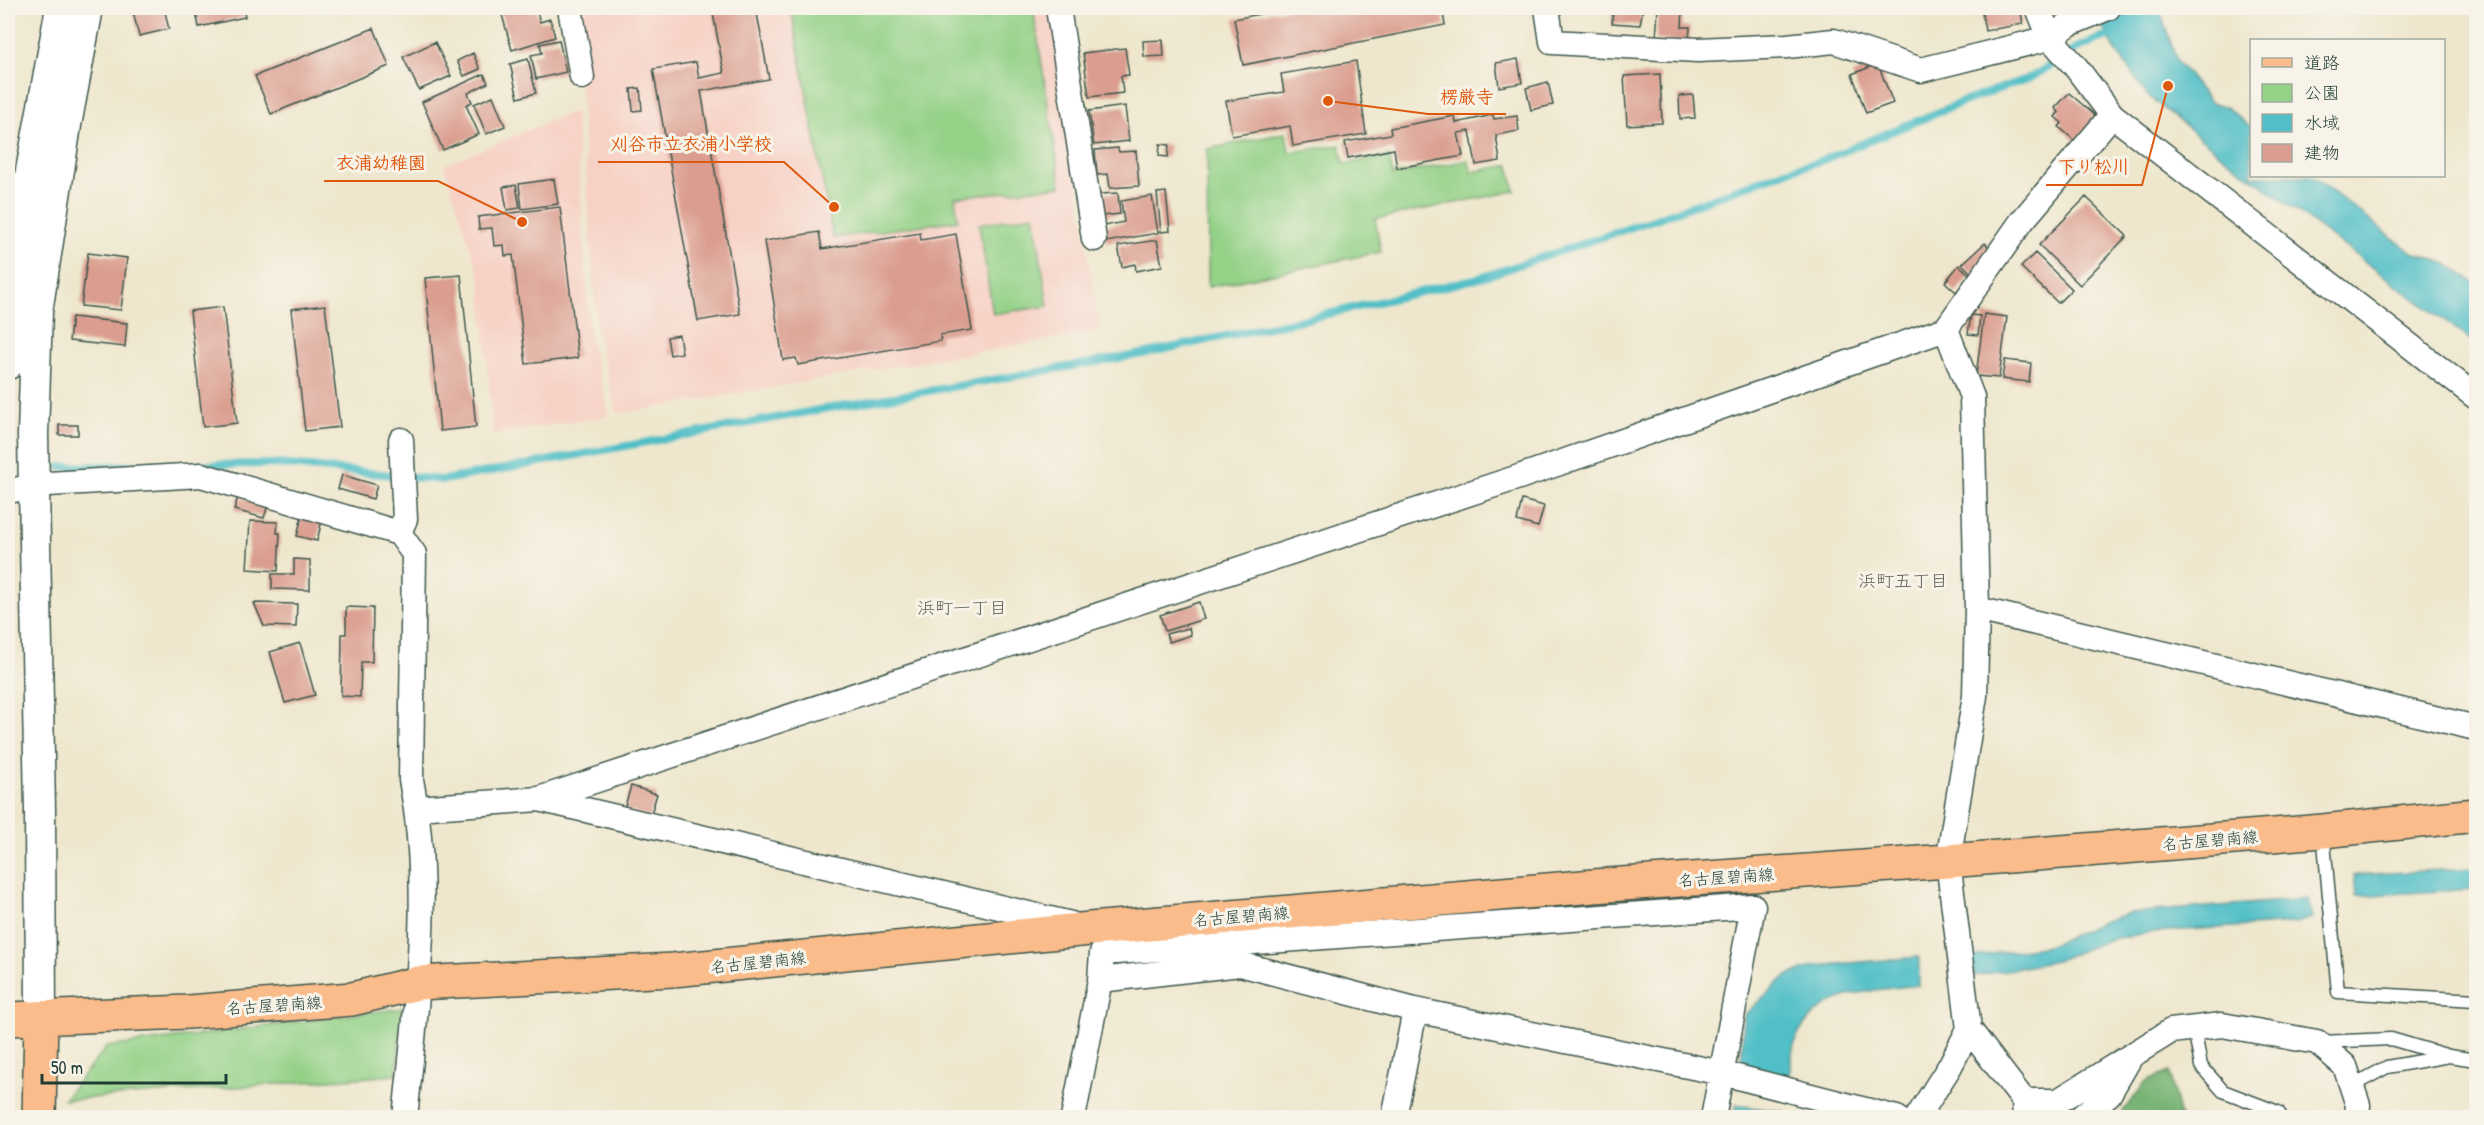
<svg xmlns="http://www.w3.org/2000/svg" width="2484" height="1125" viewBox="0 0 2484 1125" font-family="'Patrick Hand','Klee One',sans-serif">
<rect width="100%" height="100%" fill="#f7f3e8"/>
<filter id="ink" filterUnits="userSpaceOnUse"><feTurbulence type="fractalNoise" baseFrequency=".0167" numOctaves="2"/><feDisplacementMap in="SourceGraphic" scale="12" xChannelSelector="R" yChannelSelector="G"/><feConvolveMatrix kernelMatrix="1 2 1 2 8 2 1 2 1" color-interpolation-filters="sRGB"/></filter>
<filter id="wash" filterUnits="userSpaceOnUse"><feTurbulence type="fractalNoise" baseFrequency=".008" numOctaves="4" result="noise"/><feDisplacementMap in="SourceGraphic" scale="24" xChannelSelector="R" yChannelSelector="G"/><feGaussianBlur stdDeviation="1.35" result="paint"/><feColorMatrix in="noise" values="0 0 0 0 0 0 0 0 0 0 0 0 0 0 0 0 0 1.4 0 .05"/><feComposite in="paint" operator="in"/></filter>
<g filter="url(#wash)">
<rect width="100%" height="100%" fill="#eee7cd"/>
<path fill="#f7d1c6" d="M577 8H1050L1100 331 617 414 597 335 580 83Z
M575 111 590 338 610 416 493 434 480 278 444 165Z"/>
<path fill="#94d288" stroke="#5a885e" stroke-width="1.5" d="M791 8H1033L1061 186 955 197 958 220 833 238Z
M1286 133 1289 152 1340 145 1344 164 1389 156 1393 175 1468 160 1472 172 1509 165 1515 191 1375 219 1381 252 1208 287 1207 149Z
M1034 215 1048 306 993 314 979 224Z
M403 1008 396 1075 63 1100 107 1047Z"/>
<path fill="#77b474" stroke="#4b7854" stroke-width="1.5" d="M2169 1072 2180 1117H2118L2146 1082Z
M2101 1092C2076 1111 2072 1117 2040 1118L2039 1112 2071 1106Z"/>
<path fill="#51bfc7" stroke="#387e7e" stroke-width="1.5" d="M2093 8H2159L2177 61 2210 102 2227 107 2251 127 2252 176H2312L2410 251 2447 264 2476 284V344L2225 158 2147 95 2115 49Z
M2476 868V889L2356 896 2354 875Z
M2308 899 2312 918 2296 923 2154 932 2111 939 2056 961 1975 976 1971 957 2048 946 2107 920 2130 913Z
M1919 957V985C1872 991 1822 989 1797 1037 1791 1049 1791 1066 1789 1078L1741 1066 1744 1015 1786 976 1815 966Z
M1736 1105 1785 1112 1784 1117H1733Z"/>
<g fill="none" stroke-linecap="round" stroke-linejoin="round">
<path stroke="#51bfc7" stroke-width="8" d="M199 465 277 464 444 480 824 409 1142 354 1311 318 1483 277 1653 220 1792 169 1818 162 1968 100 2032 77 2081 46 2118 32
M60 467 166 465"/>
</g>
<g id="blocks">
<path fill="#da9d8f" d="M132 8H164L169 29 139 36Z
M195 8H243L245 17 199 27Z
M500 8H536L540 22 550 19 555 37 512 50Z
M712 8H756L769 79 701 91 740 314 698 321 653 69 696 62 699 78 724 73Z
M1291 8H1442L1445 25 1243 65 1234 19Z
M1613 8H1643L1640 25 1612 23Z
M1658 8H1683L1682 27H1690L1689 42 1656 40Z
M1981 8H2020L2023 24 1985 31Z
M374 28 389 66 271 114 255 76Z
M559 40 566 72 536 79 531 55 542 53 540 44Z
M1163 40 1164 56 1144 57 1143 41Z
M435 42 451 76 419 90 403 57Z
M1125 48 1129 75 1121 76 1123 93 1089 97 1083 53Z
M473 53 480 69 464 76 457 61Z
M528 59 536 93 518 98 510 64Z
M1518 59 1522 83 1499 87 1496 63Z
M1356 61 1366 134 1293 146 1290 126 1232 136 1226 101 1284 92 1281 74Z
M1878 64 1893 103 1866 113 1852 74Z
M484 74 488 83 468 93 472 102 466 105 479 134 443 150 422 102Z
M1660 74 1662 123 1627 125 1624 76Z
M1548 82 1553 105 1531 110 1526 88Z
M640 88 642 110 633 111 631 89Z
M2069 93 2097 117 2075 141 2059 127 2062 123 2055 117 2059 112 2055 108Z
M1693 95 1695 118 1680 119 1679 96Z
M493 96 505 126 486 134 474 104Z
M1125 106 1129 141 1094 145 1089 111Z
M1493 115 1494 119 1517 116 1519 131 1496 135 1500 161 1476 165 1470 131 1458 133 1463 156 1397 168 1394 149 1348 158 1345 142 1391 134 1390 128 1455 116 1456 123Z
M1160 144 1169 145 1168 157 1159 156Z
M1118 148 1119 152 1136 151 1139 186 1110 188 1108 174 1097 175 1095 150Z
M554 179 558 204 522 209 519 184Z
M516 185 520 208 507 210 503 187Z
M1166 192 1170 231 1161 232 1157 193Z
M1118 193 1120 214 1102 216 1100 194Z
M1152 196 1158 233 1106 242 1104 226 1124 222 1121 201Z
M2086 197 2127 236 2080 285 2039 245Z
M560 207 578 358 526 364 513 255 505 256 504 245 494 246 492 228 479 229 478 217Z
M819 232 822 249 920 233 921 240 956 234 972 330 940 335 941 341 798 365 796 358 783 360 764 241Z
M1157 240 1162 266 1136 271 1135 264 1122 267 1118 246Z
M1985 243 1990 248 1983 255 1987 259 1971 273 1962 264Z
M88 253 127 258 121 310 81 306Z
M2035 253 2072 289 2058 303 2021 267Z
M1959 265 1970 275 1956 292 1945 282Z
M461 275 476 427 440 431 425 278Z
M325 305 340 427 305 431 291 309Z
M223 307 237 423 203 427 190 311Z
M1984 314 2007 317 1999 378 1976 376Z
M1971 315 1980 316 1978 335 1968 334Z
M72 317 127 323 125 347 69 341Z
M679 335 682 353 670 355 667 337Z
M2005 360 2031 363 2029 382 2002 379Z
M59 425H78V435H59Z
M342 475 377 485 373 499 338 489Z
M238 497 268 505 264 518 234 510Z
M1522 500 1544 506 1538 527 1517 521Z
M302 516 322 520 317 541 297 536Z
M250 521 278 522 277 533H280L278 571 247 569Z
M294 559 310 560V590L272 589V574H294Z
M1199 602 1204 619 1165 631 1160 615Z
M254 603 297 604 296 627 264 626Z
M346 607 373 608 372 662H361L360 697 341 696 342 634H346Z
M1189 628 1191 635 1169 642 1166 634Z
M300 643 315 695 285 703 270 652Z
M631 786 657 794 650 817 624 809Z"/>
</g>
</g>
<g filter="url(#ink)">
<use href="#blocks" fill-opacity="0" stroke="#3e564b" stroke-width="1.5"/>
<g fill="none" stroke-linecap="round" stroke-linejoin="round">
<defs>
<path id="service" d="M2323 832 2338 992 2476 1000
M2194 1028 2201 1066 2223 1091 2278 1112 2282 1118
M2320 1042 2391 1039 2449 1056
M2352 1086 2387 1067 2449 1056 2476 1060"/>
<path id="minor" d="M570 8 582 77
M1058 8 1094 239
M1547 8 1552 42 1698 50 1787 46 1834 41 1921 70 2050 38 2069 24 2108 8
M2038 8 2050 38 2075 66 2112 115 2476 397
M1946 329 1972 397 1977 609 1975 696 1948 861 1969 1029 2024 1101 2025 1118
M8 491 48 484 201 475 399 533 414 554 411 780C433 890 416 1007 405 1118
M399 533 405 519 401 440
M1977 609 2476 728
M539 799 1519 477 1946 329 2022 221 2112 115
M417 808 539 799 1071 924
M1100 980 1240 964 1415 1010 1722 1073 1897 1118
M2024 1101H2058L2171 1031 2222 1025 2317 1042 2345 1066 2358 1105 2357 1118
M1073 1118 1100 980 1102 953 1753 906 1713 1118
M1394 1118 1415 1010
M1917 1118 1950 1066 1969 1029
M2080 1118 2109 1094 2131 1056"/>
<path id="tertiary" d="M8 364 15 258 61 8
M41 1018 40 810 33 434 37 312 66 125 88 8"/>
<path id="primary" d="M8 1019 188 1012 352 999 418 983 673 970 1090 929 1594 886 1948 861 2323 831 2476 815
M39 1118 41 1018"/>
</defs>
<use href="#service" stroke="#3e564b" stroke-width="15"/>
<use href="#minor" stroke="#3e564b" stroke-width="27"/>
<use href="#tertiary" stroke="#3e564b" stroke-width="33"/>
<use href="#primary" stroke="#3e564b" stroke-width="36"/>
<use href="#service" stroke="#fff" stroke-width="12"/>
<use href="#minor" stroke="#fff" stroke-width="24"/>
<use href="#tertiary" stroke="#fff" stroke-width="30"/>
<use href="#primary" stroke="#f9bc8a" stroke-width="33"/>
</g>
</g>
<g text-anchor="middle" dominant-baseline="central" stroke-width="6" stroke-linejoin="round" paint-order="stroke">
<g font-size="16" fill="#1f3d34" stroke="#f7f3e8">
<text transform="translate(2210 840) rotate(-5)">名古屋碧南線</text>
<text transform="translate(1726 877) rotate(-4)">名古屋碧南線</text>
<text transform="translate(1241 916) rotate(-5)">名古屋碧南線</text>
<text transform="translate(758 962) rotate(-6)">名古屋碧南線</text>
<text transform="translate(274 1005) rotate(-4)">名古屋碧南線</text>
</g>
<g font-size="18" fill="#605f54" stroke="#f7f3e8">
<text x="1903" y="580">浜町五丁目</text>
<text x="962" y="607">浜町一丁目</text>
</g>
</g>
<path fill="none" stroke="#de580e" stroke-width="2" d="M1328 101L1428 114H1506M834 207L784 162H598M522 222L438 181H324M2168 86L2142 185H2046"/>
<g fill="#de580e" stroke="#f7f3e8" stroke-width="2">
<circle cx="1328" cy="101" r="6"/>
<circle cx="834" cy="207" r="6"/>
<circle cx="522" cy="222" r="6"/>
<circle cx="2168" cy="86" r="6"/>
</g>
<g font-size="18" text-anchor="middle" font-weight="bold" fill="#de580e" stroke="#f7f3e8" stroke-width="6" stroke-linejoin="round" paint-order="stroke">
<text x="1467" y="103">楞厳寺</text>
<text x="691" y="150">刈谷市立衣浦小学校</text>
<text x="381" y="169">衣浦幼稚園</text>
<text x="2094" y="173">下り松川</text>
</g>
<rect width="2484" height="1125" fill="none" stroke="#f7f3e8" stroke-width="30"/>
<rect x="2250" y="39" width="195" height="138" fill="#f7f3e8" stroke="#a1aaa0" stroke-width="1.5"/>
<rect x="2262" y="58" width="30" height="9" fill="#f9bc8a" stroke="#a1aaa0" stroke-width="1.5"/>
<text x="2304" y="69" font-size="18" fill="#1f3d34">道路</text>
<rect x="2262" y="84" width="30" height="18" fill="#94d288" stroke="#a1aaa0" stroke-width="1.5"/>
<text x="2304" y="99" font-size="18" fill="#1f3d34">公園</text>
<rect x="2262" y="114" width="30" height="18" fill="#51bfc7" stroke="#a1aaa0" stroke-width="1.5"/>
<text x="2304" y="129" font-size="18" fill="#1f3d34">水域</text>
<rect x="2262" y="144" width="30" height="18" fill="#da9d8f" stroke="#a1aaa0" stroke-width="1.5"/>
<text x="2304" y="159" font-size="18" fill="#1f3d34">建物</text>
<path d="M42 1074v9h184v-9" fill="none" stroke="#1f3d34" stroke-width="3"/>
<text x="51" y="1074" font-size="18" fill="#1f3d34" stroke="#f7f3e8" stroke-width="4.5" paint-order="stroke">50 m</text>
</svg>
